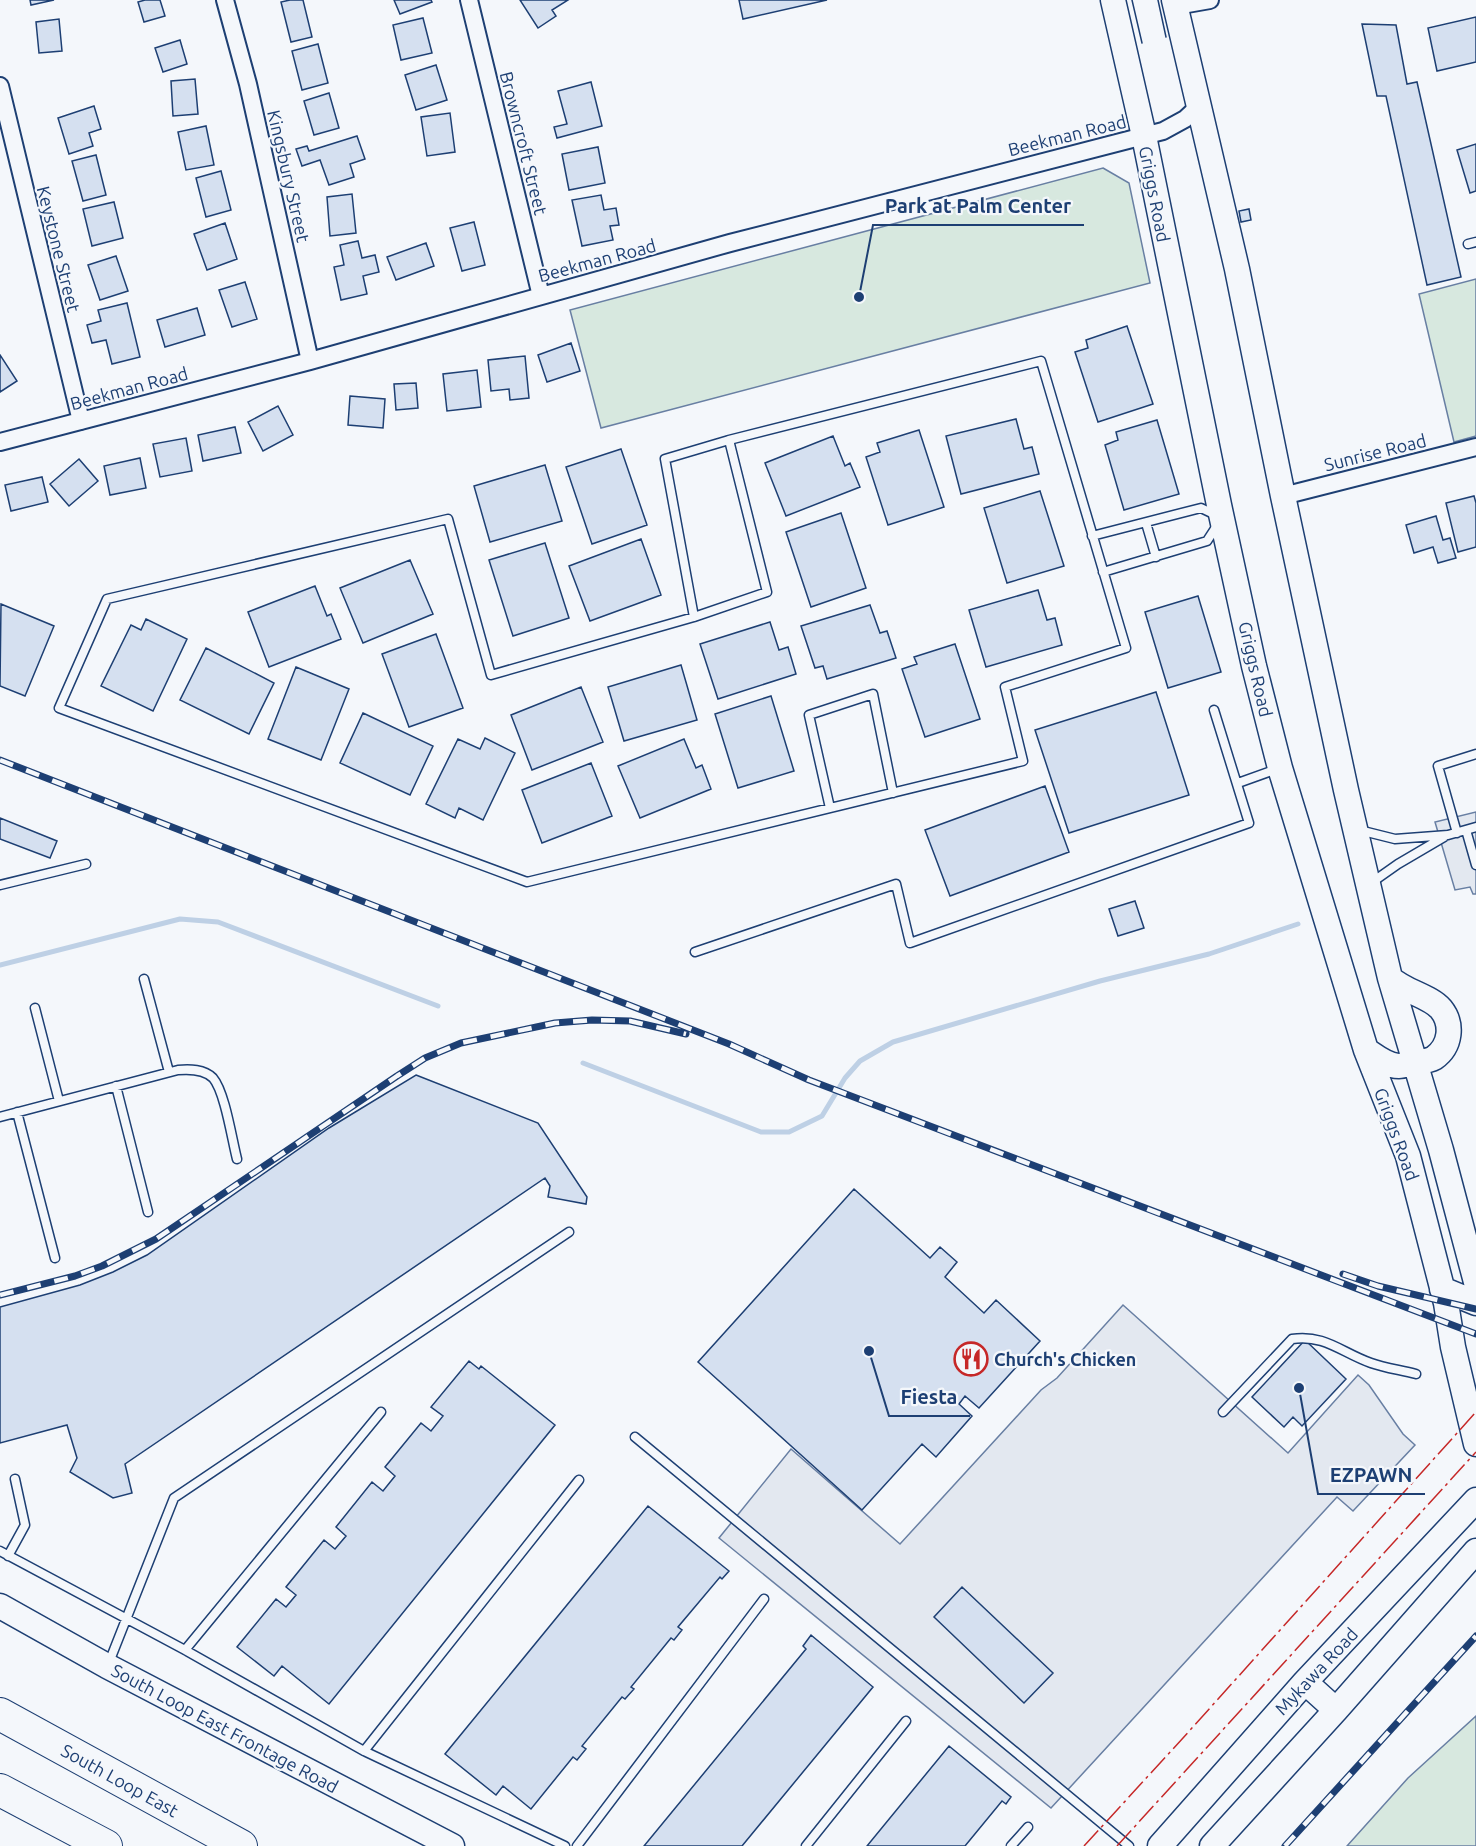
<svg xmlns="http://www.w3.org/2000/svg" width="1476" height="1846" viewBox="0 0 1476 1846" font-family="Ubuntu,sans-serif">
<rect width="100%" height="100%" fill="#f4f7fb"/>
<path fill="#d7e8df" stroke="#687fa3" stroke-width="1.5" d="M1103 168 1129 183 1150 283 601 428 570 310Z
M1476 279V436L1454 442 1419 294Z
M1476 1716V1846H1347L1408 1778Z"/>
<path fill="#e3e8f0" stroke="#687fa3" stroke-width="1.5" d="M1476 812V894H1473L1470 887 1455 890 1435 822Z
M1123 1305 1288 1453 1358 1375 1369 1385 1403 1434 1415 1445 1353 1511 1337 1497 1051 1808 719 1538 791 1449 900 1544 1041 1390 1057 1378Z"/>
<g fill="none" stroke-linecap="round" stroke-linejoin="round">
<path stroke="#bed0e5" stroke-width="5" d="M0 965 180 919 218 922 438 1006
M583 1063 761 1132H789L822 1116 845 1078 860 1061 893 1042 1100 981 1209 954 1298 924"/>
</g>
<path fill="#d5e0f0" stroke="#1d3f73" stroke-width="1.5" d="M30 0H54L31 5Z
M145 0H160L165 16 144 22 138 2Z
M290 0H303L312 37 291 42 281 2Z
M394 0H431L432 2 400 14Z
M520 0H568L552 10 556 16 538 28Z
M739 0H827L743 19Z
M1476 17V62L1437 71 1428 28Z
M423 18 432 53 401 60 393 25Z
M59 19 62 51 39 53 36 22Z
M1362 24 1396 25 1407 84 1417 82 1461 277 1427 285 1386 96H1377Z
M180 40 187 64 163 72 155 48Z
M318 44 328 83 302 90 292 51Z
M436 65 447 100 416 110 405 75Z
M195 79 198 114 173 116 171 81Z
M591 82 602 126 557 138 554 127 567 124 558 91Z
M329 93 339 128 314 135 304 101Z
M94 106 101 129 89 133 93 146 69 154 58 118Z
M450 113 455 152 427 156 421 117Z
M206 126 214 165 186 170 178 132Z
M357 136 365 159 350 164 354 177 329 185 320 160 302 166 296 149 307 146 309 151Z
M1476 144V191L1470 193 1457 150Z
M598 147 605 183 569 190 562 154Z
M96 155 106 195 83 201 72 161Z
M221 171 231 210 206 217 196 178Z
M352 194 356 233 330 236 327 197Z
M601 195 604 210 616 208 619 225 610 226 613 240 582 246 572 200Z
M114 202 123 238 92 246 83 209Z
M1249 209 1251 220 1241 222 1239 211Z
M474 222 485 265 462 271 450 228Z
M225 223 237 259 207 270 194 234Z
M358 241 362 258 375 255 379 272 363 276 367 294 341 300 334 267 344 265 340 245Z
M426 243 434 266 396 280 387 257Z
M116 256 128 291 100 300 88 265Z
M245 282 257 319 232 327 219 290Z
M127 303 140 357 112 364 106 340 92 343 87 325 101 321 98 310Z
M197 308 205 335 165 347 157 320Z
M1127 326 1153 404 1098 422 1075 352 1088 348 1086 340Z
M571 343 580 371 547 382 538 355Z
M0 355 17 381 0 392Z
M525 356 529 398 510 400 509 389 491 391 488 360Z
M477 370 481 407 447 411 443 374Z
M416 383 418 408 396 410 394 384Z
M350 396 385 399 383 428 348 425Z
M278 406 293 435 263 451 248 422Z
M1016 419 1024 449 1032 447 1039 474 961 494 946 436Z
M1157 420 1179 494 1124 510 1105 445 1118 440 1116 432Z
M235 427 241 453 203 461 198 435Z
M919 430 944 507 888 525 866 457 880 452 877 443Z
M833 436 845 466 850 463 860 487 786 516 765 463Z
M186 438 192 471 160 477 153 444Z
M621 449 647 525 592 544 566 467Z
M140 458 146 488 110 495 104 466Z
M79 459 98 481 69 506 50 484Z
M545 465 562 521 490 542 474 486Z
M42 477 48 502 11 511 5 485Z
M1040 491 1064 566 1007 583 984 508Z
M1474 496 1476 503V547L1458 552 1446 503Z
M841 513 866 588 811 607 786 532Z
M1436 516 1443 540 1450 538 1456 558 1438 563 1433 547 1414 553 1406 525Z
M641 539 661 595 590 621 569 566Z
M545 543 569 618 513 636 489 560Z
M410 560 433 614 363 643 340 588Z
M315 586 327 616 331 614 341 639 269 667 248 612Z
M1038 590 1047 620 1055 618 1062 645 986 667 969 610Z
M1198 596 1221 672 1168 688 1145 612Z
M1 604 54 626 25 696 0 686Z
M870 605 880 633 887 631 896 658 827 679 823 666 815 668 801 626Z
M146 619 187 639 153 711 101 686 131 625 141 630Z
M770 622 779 650 788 647 796 674 718 699 700 644Z
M436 634 463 708 409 727 382 654Z
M955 644 980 719 925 737 902 669 917 664 914 657Z
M206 648 274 683 249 734 180 700Z
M681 665 697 720 624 741 608 687Z
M296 667 349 689 321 760 268 739Z
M581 687 603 742 532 770 511 715Z
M1156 692 1189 795 1069 833 1035 730Z
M771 696 794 771 738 788 715 714Z
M363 713 433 746 410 795 340 763Z
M485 738 515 753 483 820 459 808 455 818 426 804 458 739 480 749Z
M684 739 696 768 702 765 711 789 640 818 618 766Z
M591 763 612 816 542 843 522 790Z
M1045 786 1069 852 950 896 925 830Z
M0 818 57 841 50 858 0 839Z
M1135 901 1144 928 1118 936 1109 909Z
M416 1075 538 1123 587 1197 586 1204 548 1197 550 1186 545 1178 125 1464 132 1493 113 1498 70 1472 77 1458 67 1425 0 1443V1307L80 1285 113 1272 147 1255 329 1128Z
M854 1189 930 1258 940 1247 957 1262 945 1277 984 1313 996 1300 1040 1341 979 1408 965 1396 959 1404 972 1416 936 1457 922 1444 862 1510 698 1362Z
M1305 1340 1346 1379 1302 1426 1293 1417 1284 1427 1252 1397Z
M469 1361 479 1369 481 1366 555 1425 329 1704 282 1666 274 1676 237 1647 276 1599 286 1607 296 1595 286 1587 324 1540 335 1549 346 1536 336 1527 372 1482 383 1491 395 1476 385 1467 421 1423 431 1431 443 1416 431 1407Z
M648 1506 729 1571 722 1579 720 1577 678 1627 682 1630 674 1640 671 1638 631 1687 634 1689 625 1699 622 1697 582 1746 586 1749 577 1760 573 1757 531 1809 503 1786 496 1795 445 1754Z
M962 1587 1053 1673 1024 1703 934 1617Z
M811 1635 873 1687 742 1846H644L806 1649 803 1646Z
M949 1746 1011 1797 1006 1804 1002 1801 965 1846H867Z"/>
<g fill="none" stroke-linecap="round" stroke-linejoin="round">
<defs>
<path id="service" d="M1468 244 1476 242
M1041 361 1126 648 1005 687 1023 761 527 882 59 708 107 599 448 519 491 675 694 617 767 592 729 440Z
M1146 523 1156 557
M1092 536 1201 508 1222 518 1207 541 1103 572
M694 617 665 459 729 440
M1238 783 1280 768
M830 808 809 715 873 694 893 793
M1359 830 1395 839 1448 835 1476 827
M1466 830 1476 865
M1457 833 1438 766 1476 754
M1371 883 1398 864 1444 837
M0 885 86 864
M695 952 896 884 910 943 1249 823 1214 710
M144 979 169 1072
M35 1008 59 1101
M116 1086 148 1212
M17 1112 55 1258
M0 1117 178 1070C190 1069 204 1069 213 1078 225 1092 232 1140 237 1159
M1223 1412 1292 1339C1325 1334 1342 1353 1371 1363 1385 1368 1401 1370 1416 1374
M635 1437 1129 1846
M0 1551 185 1650 364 1751 565 1846
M8 1556 25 1525 15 1479
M185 1650 381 1412
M108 1665 174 1498 569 1232
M364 1751 579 1480
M577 1846 764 1599
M806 1846 906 1721
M1011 1846 1028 1827"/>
<path id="minor" d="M225 0 248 84 310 361
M469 0 541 296
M1176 6 1210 0
M0 86 81 421
M0 442 310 361 730 243 1163 131 1185 119 1199 106
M1283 496 1476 447"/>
<path id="secondary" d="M1113 0 1144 136 1219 505 1254 666 1280 768 1366 1050 1408 1156 1446 1303 1453 1347 1476 1444
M1174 0 1237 269 1283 496 1346 790 1390 978 1441 1150 1476 1282
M1366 1050C1375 1056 1387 1066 1399 1066 1403 1066 1408 1064 1412 1063 1419 1062 1429 1061 1434 1058 1451 1046 1453 1024 1441 1009 1430 996 1405 992 1390 978
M1442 1289 1476 1303
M0 1606 107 1666 452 1846
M1305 1682 1336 1710
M1160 1846 1305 1682 1476 1500
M1212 1846 1336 1710 1476 1551"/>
<path id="motorway" d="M0 1714 241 1846
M0 1790 106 1846"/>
</defs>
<use href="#service" stroke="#1d3f73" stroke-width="11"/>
<use href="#minor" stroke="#1d3f73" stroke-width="20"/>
<use href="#secondary" stroke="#1d3f73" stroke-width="27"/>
<use href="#motorway" stroke="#1d3f73" stroke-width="34"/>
<use href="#service" stroke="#f4f7fb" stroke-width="8"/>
<use href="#minor" stroke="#f4f7fb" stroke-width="16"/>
<use href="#secondary" stroke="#f4f7fb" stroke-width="24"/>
<use href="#motorway" stroke="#f4f7fb" stroke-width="32"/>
<path stroke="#1d3f73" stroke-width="1.5" d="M1132 0 1142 43
M1158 0 1166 37"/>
<defs>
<path id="rail" d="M0 760 729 1044 809 1080 1476 1334
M1343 1274 1378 1286 1476 1309
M0 1295 75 1276 102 1266 156 1239 397 1076 425 1058 461 1043 555 1023 592 1020 630 1021 686 1034
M1285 1846 1476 1636"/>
</defs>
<use href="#rail" stroke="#1d3f73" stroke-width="7"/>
<use href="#rail" stroke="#f4f7fb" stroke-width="4.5" stroke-dasharray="14" stroke-linecap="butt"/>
<path stroke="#c62828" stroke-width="1.5" stroke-dasharray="21 4.5 3 4.5" stroke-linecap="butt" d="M1084 1846 1183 1738 1476 1412
M1117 1846 1476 1452"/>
</g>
<defs>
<symbol id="restaurant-ring" viewBox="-11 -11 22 22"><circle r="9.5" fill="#f4f7fb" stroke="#c62828" stroke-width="1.5"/><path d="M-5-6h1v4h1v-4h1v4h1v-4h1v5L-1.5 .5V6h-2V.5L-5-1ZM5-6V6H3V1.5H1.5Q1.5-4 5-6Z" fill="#c62828"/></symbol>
</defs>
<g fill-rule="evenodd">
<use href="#restaurant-ring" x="952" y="1340" width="38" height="38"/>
</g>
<g text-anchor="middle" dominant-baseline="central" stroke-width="4.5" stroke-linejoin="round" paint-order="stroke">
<g font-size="18" fill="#1d3f73" stroke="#f4f7fb">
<text transform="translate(1067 135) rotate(-14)">Beekman Road</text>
<text transform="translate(524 143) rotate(76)">Browncroft Street</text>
<text transform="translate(289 176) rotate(77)">Kingsbury Street</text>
<text transform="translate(1155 194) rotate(79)">Griggs Road</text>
<text transform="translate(59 249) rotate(76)">Keystone Street</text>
<text transform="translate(597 260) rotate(-15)">Beekman Road</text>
<text transform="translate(129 388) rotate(-15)">Beekman Road</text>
<text transform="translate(1375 452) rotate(-14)">Sunrise Road</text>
<text transform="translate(1256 669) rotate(77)">Griggs Road</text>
<text transform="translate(1397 1134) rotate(70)">Griggs Road</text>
<text transform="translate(1316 1671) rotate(-47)">Mykawa Road</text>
<text transform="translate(225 1728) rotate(28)">South Loop East Frontage Road</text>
<text transform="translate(120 1780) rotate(29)">South Loop East</text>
</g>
<g font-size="18" font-weight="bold" fill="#1d3f73" stroke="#f4f7fb" text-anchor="start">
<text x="994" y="1359">Church's Chicken</text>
</g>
</g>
<path fill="none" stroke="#1d3f73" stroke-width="2" d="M859 297L873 225H1084M869 1351L889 1416H970M1299 1388L1318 1494H1425"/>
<g fill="#1d3f73" stroke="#f4f7fb" stroke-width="2">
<circle cx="859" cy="297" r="6"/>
<circle cx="869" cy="1351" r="6"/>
<circle cx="1299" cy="1388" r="6"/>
</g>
<g font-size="20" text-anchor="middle" font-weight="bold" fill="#1d3f73" stroke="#f4f7fb" stroke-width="4.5" stroke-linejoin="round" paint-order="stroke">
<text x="978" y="213">Park at Palm Center</text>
<text x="929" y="1404">Fiesta</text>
<text x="1371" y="1482">EZPAWN</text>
</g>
</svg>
